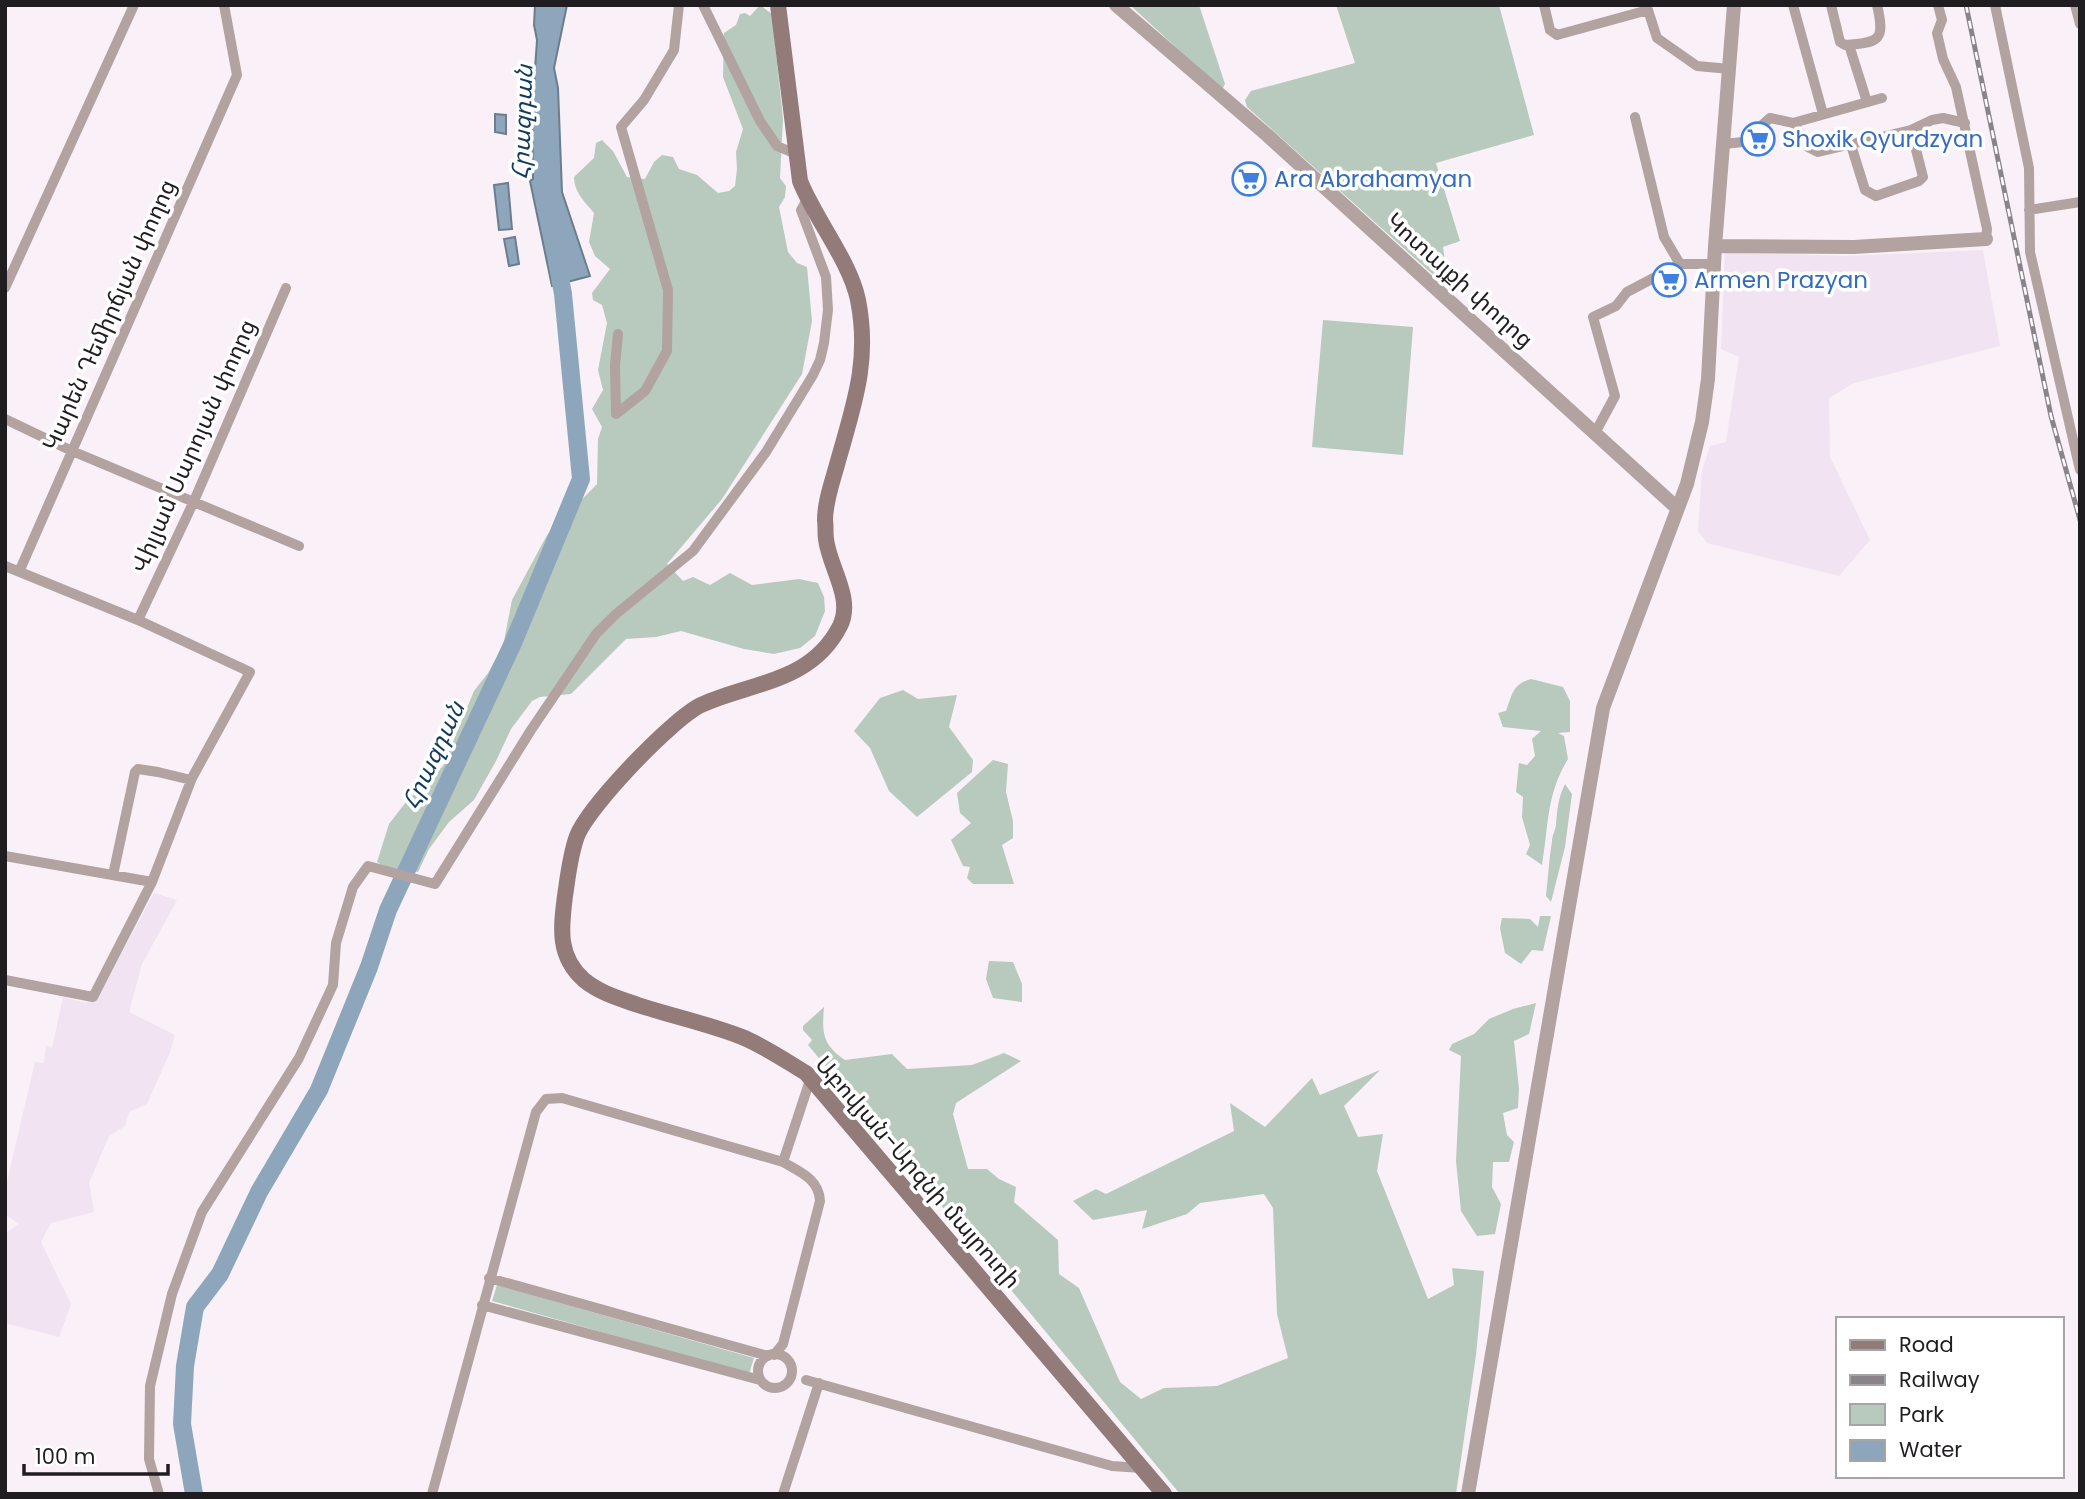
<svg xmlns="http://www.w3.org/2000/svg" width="2085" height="1499" viewBox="0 0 2085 1499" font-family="Poppins,'Noto Sans Armenian',sans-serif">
<rect width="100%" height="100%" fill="#f9f0f8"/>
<path fill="#f1e3f1" d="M1983 250 2000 346 1854 383 1829 398 1830 457 1870 540 1839 576 1707 543 1698 531 1702 471 1710 446 1726 442 1739 357 1721 349 1725 252 1845 256Z
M154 893 177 900 142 964 129 1012 175 1035 170 1052 147 1104 129 1112 125 1126 109 1136 89 1183 94 1212 51 1223 41 1242 71 1304 59 1337 5 1323V1233L19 1224 5 1214V1190L35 1062 44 1063 46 1045 52 1048 63 997 86 1003 101 992Z"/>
<path fill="#b8cabd" d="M760 5 772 14 783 119 780 178 786 186 785 197 779 207 788 252 797 263 807 267 812 321 802 374 722 499 667 564 683 581 693 577 710 585 730 573 752 585 799 579 818 583 824 597 825 611 815 636 800 648 774 654 744 649 681 631 656 637 626 639 571 694 540 697 532 701 511 729 496 761 474 800 449 822 429 849 418 872 385 867 377 862 389 824 406 802 443 766 474 691 488 673 503 646 512 600 547 535 597 484 598 439 602 427 592 409 603 390 598 370 607 323 602 305 593 300 592 293 610 269 595 256 589 242 594 213C584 201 574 192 574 177L594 158 596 143 602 140 613 151 627 177 645 179 654 162 662 155 673 157 679 169 697 175 718 193 729 191 735 186 737 169 736 152 743 129 723 77 724 33 736 25 740 14 745 13 750 16Z
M1130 5H1199L1225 84 1222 90Z
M1336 5H1499L1534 135 1436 163 1460 241 1443 247 1449 289 1247 107 1245 100 1251 91 1355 63Z
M1323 320 1413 327 1403 455 1312 447Z
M1531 679 1563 687 1570 701V732L1558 733 1564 736 1568 759C1546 795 1549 825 1542 865L1526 854 1530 845 1522 817 1523 797 1516 792 1519 763 1527 765 1535 756 1532 739 1541 731 1503 727 1498 713 1506 711C1513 693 1512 685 1531 679Z
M903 690 918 699 957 695 949 727 973 760 972 772 917 817 889 791 870 748 854 731 880 698Z
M993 760 1008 764 1006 792 1013 821V838L1002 845 1014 884H973L967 878 970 867 963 866 951 840 971 823 960 813 957 793Z
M1565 784 1572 794 1565 847 1551 902 1546 896C1548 878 1549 859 1552 841 1552 836 1555 831 1556 825 1557 811 1558 798 1565 784Z
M1540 916H1551L1543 951 1532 950 1521 964 1505 953 1500 928 1502 918 1530 919 1538 927Z
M989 961 1013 962 1022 984V1002L993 998 986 979Z
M1536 1003 1529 1034 1514 1041 1519 1089 1518 1108 1503 1113 1507 1135 1514 1142 1509 1162H1493L1492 1187 1501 1204 1495 1234 1477 1236 1461 1211 1456 1161 1461 1056 1449 1050 1452 1044 1474 1034 1489 1019 1513 1009Z
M824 1007C822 1033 822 1044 845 1060L892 1054 907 1069 972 1065 1004 1053 1021 1061 956 1103 953 1114 968 1169H987L999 1179 1016 1187 1014 1202 1058 1240 1059 1274 1079 1288 1120 1382 1141 1399 1164 1388 1217 1386 1288 1358 1277 1314 1273 1208 1264 1194 1200 1203 1187 1214 1142 1229 1147 1210 1093 1220 1073 1201 1096 1189 1106 1194 1234 1131 1230 1103 1265 1127 1312 1078 1320 1095 1380 1070 1344 1106 1358 1137 1383 1134 1377 1171 1428 1299 1454 1285 1452 1268 1484 1271 1476 1355 1456 1494H1180L808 1045 812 1040 803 1030V1026Z
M497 1285 754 1358 749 1374 492 1301Z"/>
<path fill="#8da6bc" stroke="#6c7d8d" stroke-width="2" d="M535 5H567L554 68 558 88 562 192 590 276 552 286 530 181 533 179 532 113 537 40 534 25Z
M495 114 506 115V134L495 132Z
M508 183 512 229 499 230 494 185Z
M515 237 519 264 509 266 504 239Z"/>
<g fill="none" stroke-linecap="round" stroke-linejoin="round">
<path stroke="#8da6bc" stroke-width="18" d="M194 1494 182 1424 185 1366 195 1307 220 1274 259 1192 319 1090 369 967 388 910 513 643 581 479 563 294 557 261"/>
<path stroke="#b2a2a0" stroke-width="10" d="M703 5 760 121 777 146 796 154
M1544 5 1550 30 1557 35 1648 10 1657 38 1697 66 1730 69
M1793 5 1823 114
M1831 5 1840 42 1845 45C1881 43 1885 39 1877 5
M1938 5 1942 20 1937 33 1943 59 1956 87 1987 229 1986 239
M1995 5 2029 168 2030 252 2080 470
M2075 5 2080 24
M1849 45 1867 102
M1635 117 1664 237 1680 264H1713
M1793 123 1808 147 1818 152 1911 130 1932 120 1943 118 1965 123
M1724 144 1743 142 1770 118 1793 123 1882 98
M1851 145 1865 190 1876 196 1919 181 1923 177 1911 130
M2029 210 2080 202
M5 288 134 5
M618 334 615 365 616 414 645 391 667 351 668 290 621 127 644 100 674 50 679 5
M5 419 72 451 299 546
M1595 433 1615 396 1593 317 1616 306 1627 292 1680 264
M5 566 138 620 250 672 192 778 152 882 93 997 5 980
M19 572 237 75 224 5
M138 620 194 501 286 288
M5 856 152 882
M113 875 135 772 138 769 158 772 191 780
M783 1162 811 1077
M489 1278 768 1356
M482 1305 760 1380
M758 1371a17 17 0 1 1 34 0a17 17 0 1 1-34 0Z
M806 1380 1112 1466 1142 1468
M159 1494 149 1459 150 1386 172 1294 202 1212 299 1058 333 985 336 943 353 887 368 866 435 884 531 730 596 634 616 614 693 551 766 452 813 375 820 360 824 343 828 310 826 277 801 210 807 200
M432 1494 536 1112 546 1099 562 1098 783 1162C800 1172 819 1179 820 1201L783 1344 774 1355
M783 1494 819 1383"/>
<path stroke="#b2a2a0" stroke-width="14" d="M1116 5 1267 135 1677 508
M1715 246 1854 247 1986 239
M1468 1494 1603 708 1687 484 1702 422 1708 379 1715 246 1734 5"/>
<path stroke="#927b79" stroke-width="16" d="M778 5 800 181C815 219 850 261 858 300 870 361 854 404 838 461 833 480 825 501 825 520 826 526 825 533 826 539 829 567 854 598 840 626 811 683 751 682 701 705 672 719 589 806 577 836 570 855 568 876 565 896 561 928 557 956 584 980 600 993 618 998 638 1005 672 1016 709 1024 742 1037 764 1046 786 1061 806 1073L1164 1494"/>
<defs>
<path id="rail" d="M1966 5 2051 416 2080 520"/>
</defs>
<use href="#rail" stroke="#8a848a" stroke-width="5"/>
<use href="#rail" stroke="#fff" stroke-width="2.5" stroke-dasharray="8" stroke-linecap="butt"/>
</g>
<defs>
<symbol id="supermarket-ring" viewBox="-11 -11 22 22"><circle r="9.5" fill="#fff" stroke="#3f7fe0" stroke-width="1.5"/><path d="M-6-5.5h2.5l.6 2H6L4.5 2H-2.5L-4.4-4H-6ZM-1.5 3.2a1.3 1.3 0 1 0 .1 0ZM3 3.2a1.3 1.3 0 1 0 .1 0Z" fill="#3f7fe0"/></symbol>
</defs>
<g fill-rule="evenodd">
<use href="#supermarket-ring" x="1739" y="120" width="38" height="38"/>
<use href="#supermarket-ring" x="1230" y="160" width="38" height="38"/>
<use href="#supermarket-ring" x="1650" y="261" width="38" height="38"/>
</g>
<g text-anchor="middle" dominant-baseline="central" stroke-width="7" stroke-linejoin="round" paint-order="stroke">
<g font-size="23" fill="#366cbe" stroke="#fff" text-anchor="start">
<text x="1782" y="139">Shoxik Qyurdzyan</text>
<text x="1274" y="179">Ara Abrahamyan</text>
<text x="1694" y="280">Armen Prazyan</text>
</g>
<g font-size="23" fill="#201d20" stroke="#fff">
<text transform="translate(1460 280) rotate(42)">Կոտայքի փողոց</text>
<text transform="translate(109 315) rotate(-66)">Կարեն Դեմիրճյան փողոց</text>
<text transform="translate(193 446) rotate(-66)">Վիլյամ Սարոյան փողոց</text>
<text transform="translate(918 1172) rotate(49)">Աբովյան-Արզնի մայրուղի</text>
</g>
<g font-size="24" font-style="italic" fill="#113b5b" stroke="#fff">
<text transform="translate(522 122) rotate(-88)">Հրազդան</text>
<text transform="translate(433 755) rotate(-65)">Հրազդան</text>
</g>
</g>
<rect width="2085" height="1499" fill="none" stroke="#201d20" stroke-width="14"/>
<rect x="1836" y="1317" width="228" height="161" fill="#ffffff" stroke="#a6a5a6" stroke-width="2"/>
<rect x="1850" y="1340" width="35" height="10" fill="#927b79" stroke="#a6a5a6" stroke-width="2"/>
<text x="1899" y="1352" font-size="21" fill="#201d20">Road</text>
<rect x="1850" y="1375" width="35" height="10" fill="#8a848a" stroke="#a6a5a6" stroke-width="2"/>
<text x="1899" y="1387" font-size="21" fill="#201d20">Railway</text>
<rect x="1850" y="1404" width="35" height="21" fill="#b8cabd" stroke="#a6a5a6" stroke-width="2"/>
<text x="1899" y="1422" font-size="21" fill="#201d20">Park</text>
<rect x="1850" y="1440" width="35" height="21" fill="#8da6bc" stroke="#a6a5a6" stroke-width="2"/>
<text x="1899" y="1457" font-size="21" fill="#201d20">Water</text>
<path d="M24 1464v10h144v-10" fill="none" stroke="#201d20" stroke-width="3.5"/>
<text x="35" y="1464" font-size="21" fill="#201d20" stroke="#ffffff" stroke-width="5" paint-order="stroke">100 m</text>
</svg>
